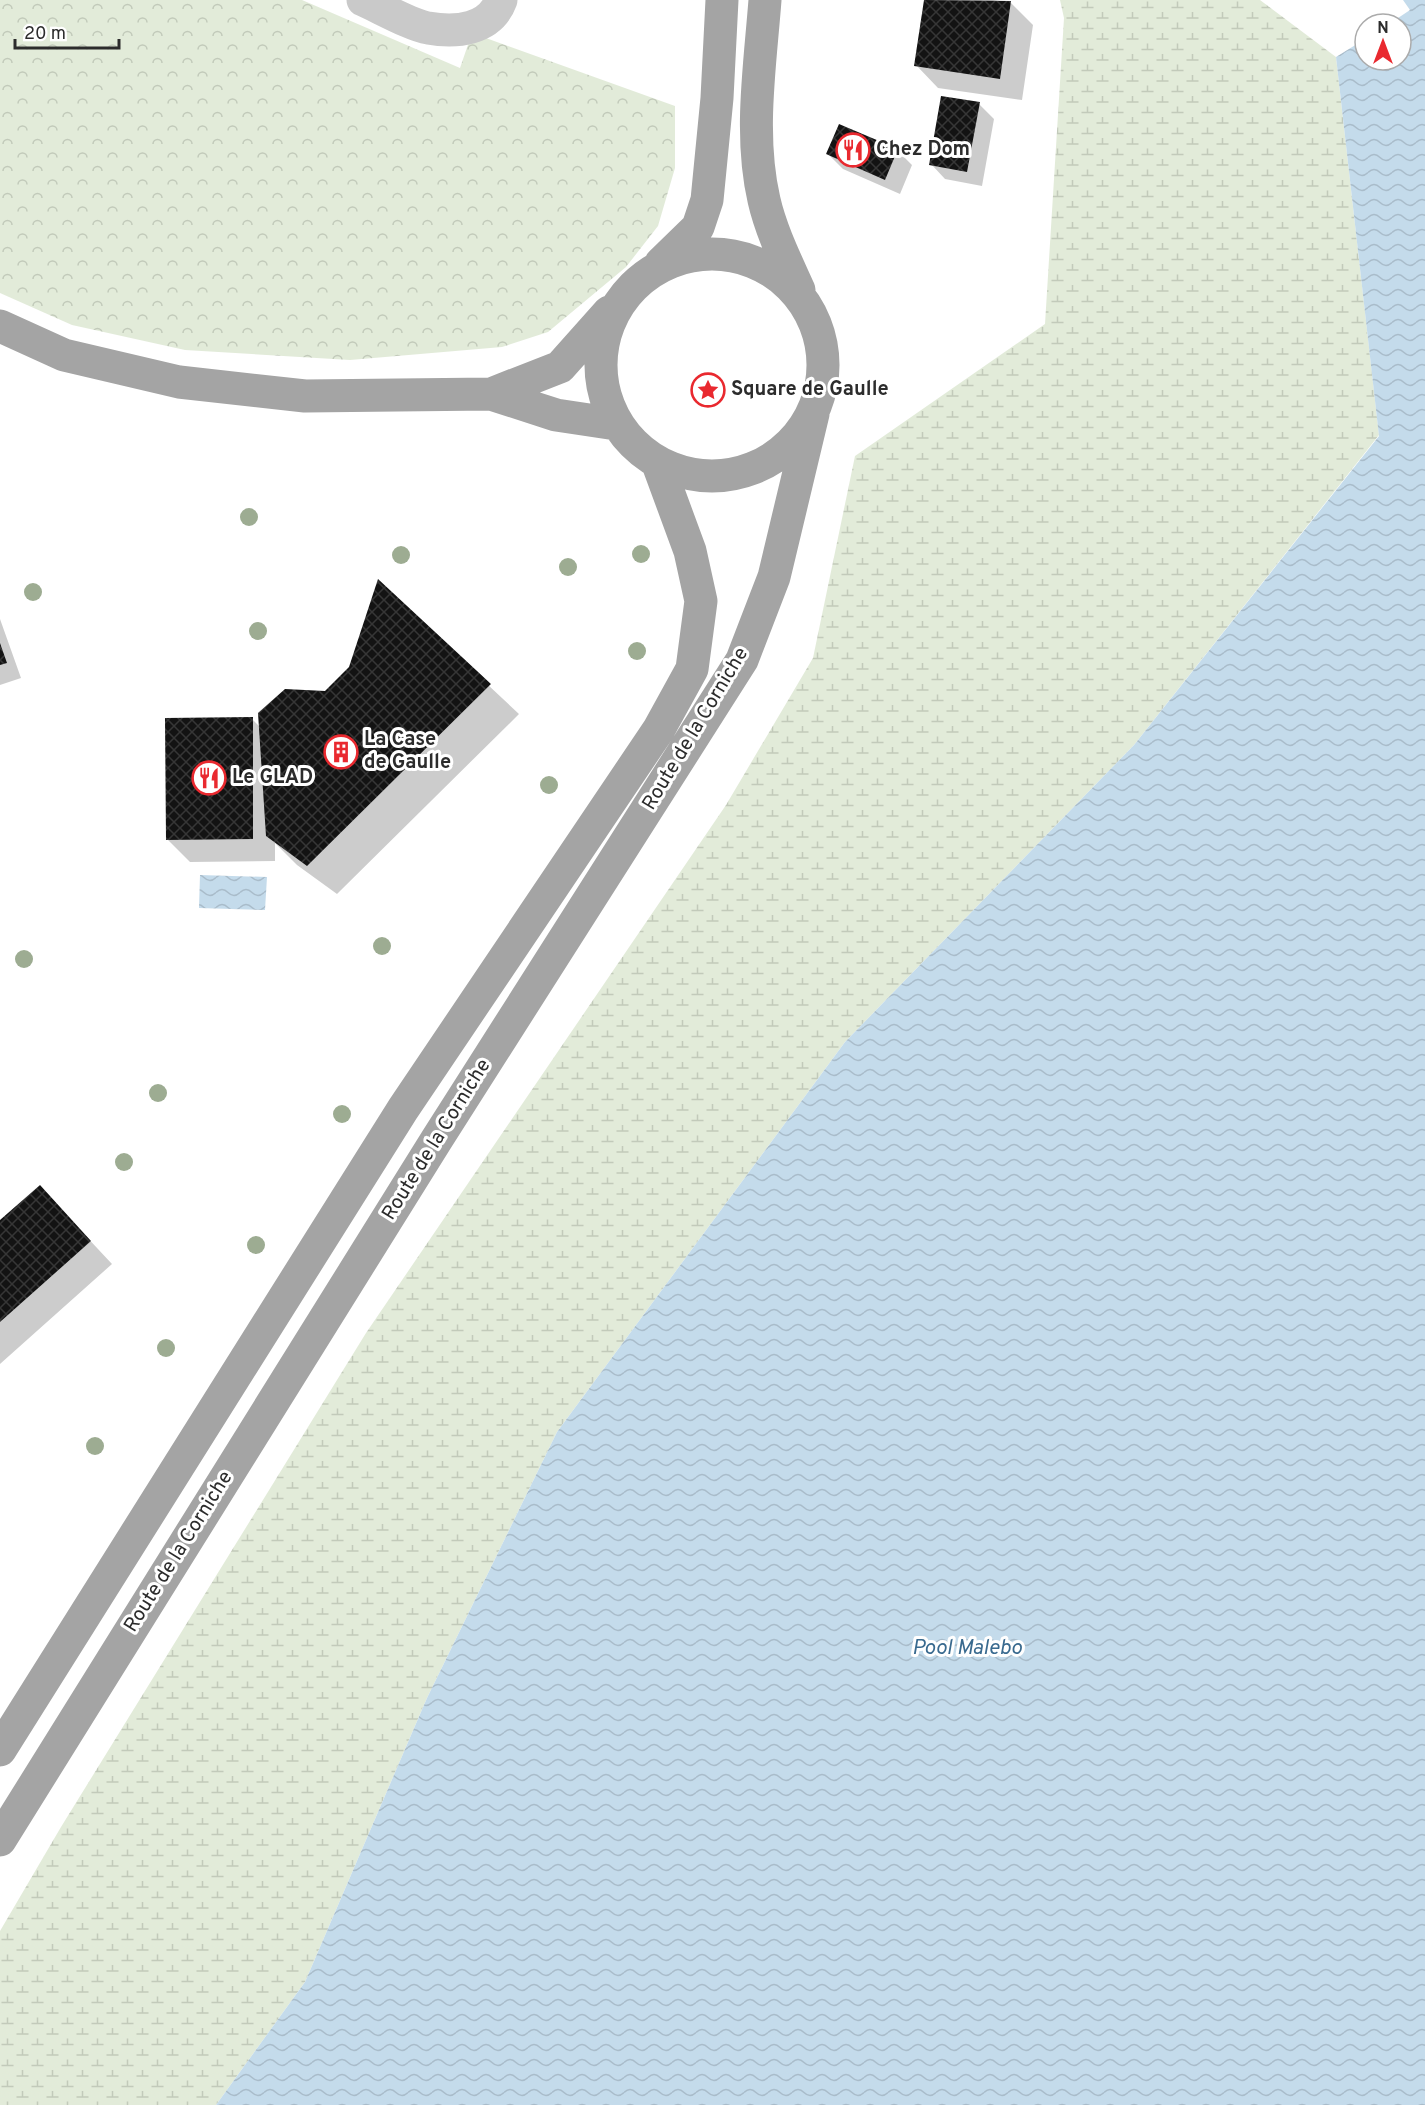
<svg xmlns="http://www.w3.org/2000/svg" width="1425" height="2105" viewBox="0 0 1425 2105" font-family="Overpass,sans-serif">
<defs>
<pattern id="wetland-marsh" width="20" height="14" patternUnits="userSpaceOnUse" patternTransform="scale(1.5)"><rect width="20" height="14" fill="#e2ebd9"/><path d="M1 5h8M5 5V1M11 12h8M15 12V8" fill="none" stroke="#c2caba"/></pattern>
<pattern id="park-crowns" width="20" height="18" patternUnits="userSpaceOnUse" patternTransform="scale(1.5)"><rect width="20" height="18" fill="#e2ebd9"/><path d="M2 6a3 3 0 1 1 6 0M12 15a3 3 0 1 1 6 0" fill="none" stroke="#c2caba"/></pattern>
<pattern id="water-waves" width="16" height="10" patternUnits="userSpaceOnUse" patternTransform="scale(1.5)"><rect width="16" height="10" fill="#c4dbeb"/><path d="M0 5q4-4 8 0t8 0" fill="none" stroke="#a9bcca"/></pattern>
<pattern id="building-cross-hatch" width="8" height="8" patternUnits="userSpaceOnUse" patternTransform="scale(1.5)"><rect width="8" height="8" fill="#131313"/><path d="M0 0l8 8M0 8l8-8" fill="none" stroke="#363636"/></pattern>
</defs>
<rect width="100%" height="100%" fill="#fff"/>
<path fill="url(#wetland-marsh)" d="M1060 0H1260L1336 57 1379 435 1134 745 845 1042 557 1432 427 1698 305 1982 216 2105H0V1931L61 1827 366 1333 726 805 813 658 855 456 1045 324 1064 18Z"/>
<path fill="url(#park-crowns)" d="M0 0H302L460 68 472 33 675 106V168L658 226 626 267 548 332 502 347 350 360 185 350 72 325 0 293Z"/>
<path fill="url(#water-waves)" d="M1403 0H1425V2105H216L305 1982 427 1698 557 1432 845 1042 1134 745 1379 436 1336 57 1365 39V60H1401V24H1389L1410 10Z
M200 875 267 877 265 910 199 908Z"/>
<path fill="#0003" d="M925 0H994L1011 3 1033 25 1022 100 938 88 916 65Z
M979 104 994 119 982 186 945 179 931 164Z
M897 150 912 165 900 194 843 169 828 154Z
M378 582 519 714 337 894 297 865 275 843V861L190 862 167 839 252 719 260 727 325 692 350 668Z
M0 619 21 678 0 685Z
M40 1187 112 1264 0 1364V1222Z"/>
<path fill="url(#building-cross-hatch)" d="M924 0 1011 1 1000 79 914 66Z
M941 96 980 102 967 172 929 165Z
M839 124 898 149 885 180 826 154Z
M378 579 491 684 307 866 266 836 258 713 285 689 325 691 349 667Z
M0 643 7 663 0 665Z
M253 717V839L166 840 165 718Z
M40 1185 91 1241 0 1322V1220Z"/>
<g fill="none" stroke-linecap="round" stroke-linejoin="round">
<path stroke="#c9c9c9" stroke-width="33" d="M363 0C379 7 413 26 428 28 456 33 490 30 501 0"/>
<path stroke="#a4a4a4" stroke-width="33" d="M765 0C760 66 749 135 764 200 771 231 786 261 799 290
M601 365a111 111 0 1 1 222 0a111 111 0 1 1-222 0Z
M661 263 698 227 707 200 717 98 722 0
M0 326 64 355 179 382 305 396 491 394 556 415 616 424
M491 394 560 367 609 312
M0 1750 403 1109 659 729 692 669 701 601 690 551 658 464
M0 1840 437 1139 742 660 774 577 813 414"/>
</g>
<g fill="#9dac92">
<circle cx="249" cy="517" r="9"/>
<circle cx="641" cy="554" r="9"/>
<circle cx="401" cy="555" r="9"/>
<circle cx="568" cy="567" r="9"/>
<circle cx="33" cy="592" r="9"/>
<circle cx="258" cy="631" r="9"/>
<circle cx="637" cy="651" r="9"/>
<circle cx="549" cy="785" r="9"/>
<circle cx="382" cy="946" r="9"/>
<circle cx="24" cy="959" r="9"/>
<circle cx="158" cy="1093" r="9"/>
<circle cx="342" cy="1114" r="9"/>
<circle cx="124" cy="1162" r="9"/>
<circle cx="256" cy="1245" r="9"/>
<circle cx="166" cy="1348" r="9"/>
<circle cx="95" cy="1446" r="9"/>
</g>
<defs>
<symbol id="restaurant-ring" viewBox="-11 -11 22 22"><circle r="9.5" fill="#fff" stroke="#e9292f" stroke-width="1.5"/><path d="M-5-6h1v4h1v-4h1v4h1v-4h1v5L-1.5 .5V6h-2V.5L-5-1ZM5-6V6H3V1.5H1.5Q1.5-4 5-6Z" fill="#e9292f"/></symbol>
<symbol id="sight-ring" viewBox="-11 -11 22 22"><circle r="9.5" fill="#fff" stroke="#e9292f" stroke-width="1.5"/><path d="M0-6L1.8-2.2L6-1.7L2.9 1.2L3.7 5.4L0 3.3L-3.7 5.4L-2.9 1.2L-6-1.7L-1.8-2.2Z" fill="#e9292f"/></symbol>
<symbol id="building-ring" viewBox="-11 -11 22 22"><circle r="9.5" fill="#fff" stroke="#e9292f" stroke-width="1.5"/><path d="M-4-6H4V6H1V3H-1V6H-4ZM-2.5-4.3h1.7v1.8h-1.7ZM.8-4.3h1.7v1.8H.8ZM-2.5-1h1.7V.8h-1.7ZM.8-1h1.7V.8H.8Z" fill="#e9292f"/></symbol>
</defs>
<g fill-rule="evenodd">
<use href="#restaurant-ring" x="834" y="131" width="38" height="38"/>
<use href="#sight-ring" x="689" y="371" width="38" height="38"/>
<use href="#building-ring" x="322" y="733" width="38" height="38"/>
<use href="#restaurant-ring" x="190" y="759" width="38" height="38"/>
</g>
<g text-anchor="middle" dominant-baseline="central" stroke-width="6" stroke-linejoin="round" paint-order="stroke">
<g font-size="20" font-weight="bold" fill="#2c2c2c" stroke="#fff" text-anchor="start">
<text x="876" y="150">Chez Dom</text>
<text x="731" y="390">Square de Gaulle</text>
<text x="364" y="740">La Case<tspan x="364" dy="23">de Gaulle</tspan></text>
<text x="232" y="778">Le GLAD</text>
</g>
<g font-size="20" fill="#2c2c2c" stroke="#fff">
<text transform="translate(696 729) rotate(-59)">Route de la Corniche</text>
<text transform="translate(437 1140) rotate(-58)">Route de la Corniche</text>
<text transform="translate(179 1552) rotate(-58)">Route de la Corniche</text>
</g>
<g font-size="21" font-style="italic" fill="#396a8f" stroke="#fff">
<text x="967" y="1648">Pool Malebo</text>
</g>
</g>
<g transform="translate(1383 42)"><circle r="28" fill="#ffffff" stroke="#ababab" stroke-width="1.5"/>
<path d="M0-4.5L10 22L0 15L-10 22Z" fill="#e9292f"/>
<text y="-9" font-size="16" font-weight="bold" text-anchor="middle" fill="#2c2c2c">N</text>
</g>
<path d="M15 39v9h104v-9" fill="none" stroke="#2c2c2c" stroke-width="3"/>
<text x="24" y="39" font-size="18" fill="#2c2c2c" stroke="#ffffff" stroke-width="4.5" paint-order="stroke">20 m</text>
</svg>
